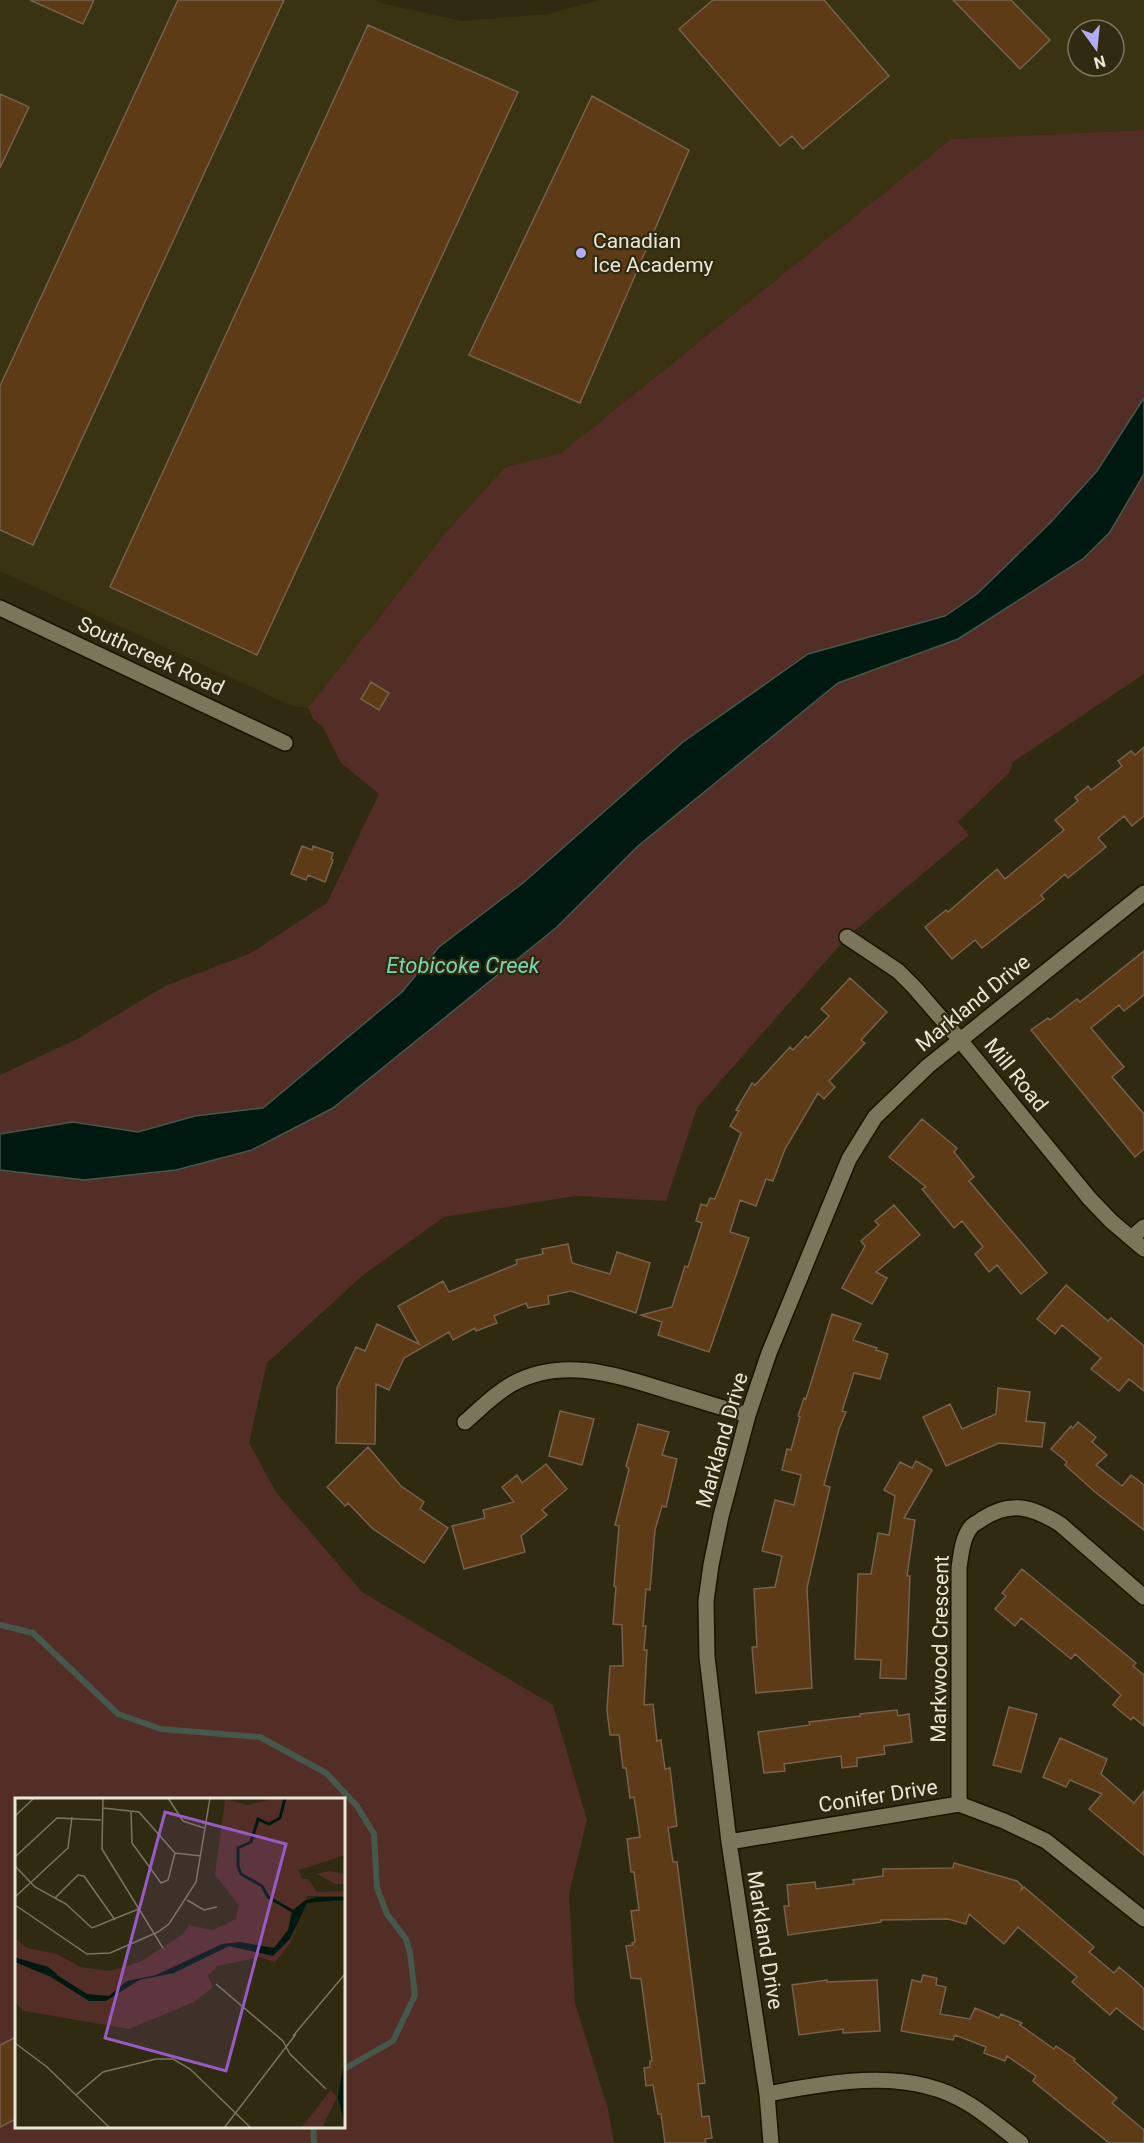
<svg xmlns="http://www.w3.org/2000/svg" width="1144" height="2143" viewBox="0 0 1144 2143" font-family="Roboto,sans-serif">
<rect width="100%" height="100%" fill="#2f2a10"/>
<path fill="#393311" fill-rule="evenodd" d="M0 0H376L385 4 462 21 547 14 599 0H1144V130L951 139 561 453 505 467 443 536 308 708 292 706 0 571ZM1078 30H1114V66H1078Z"/>
<path fill="#532e27" fill-rule="evenodd" d="M1144 130V674L1013 762 1009 773 958 822 969 835 847 937 697 1108 666 1201 575 1196 444 1217 362 1276 267 1363 249 1443 276 1492 362 1592 553 1705 587 1820 569 1894 575 2003 608 2109 614 2143H0V1075L77 1039 165 986 251 953 327 903 379 794 341 763 323 727 313 719 308 708 443 536 505 467 561 453 951 139ZM16 1800H344V2126H16Z"/>
<path fill="#001910" stroke="#46574c" stroke-width="1.5" d="M1144 398V474L1110 532 1083 559 958 639 838 683 638 846 557 927 333 1108 252 1150 176 1170 84 1180 0 1170V1134L73 1122 138 1132 195 1116 263 1108 402 992 439 947 523 883 683 742 808 654 945 616 977 594 1050 523 1097 471Z"/>
<g fill="none" stroke-linecap="round" stroke-linejoin="round">
<path stroke="#46574c" stroke-width="6" d="M0 1625 33 1633 118 1714 161 1729 260 1737 326 1773 357 1806 374 1834 377 1888 387 1914 406 1939 410 1953 415 1995 393 2041 344 2069
M313 2126 314 2143"/>
</g>
<path fill="#5d3b17" stroke="#76614c" stroke-width="1.5" d="M30 0H94L83 24Z
M178 0H284L33 545 0 530V386Z
M713 0H824L889 76 803 149 792 136 780 146 679 29Z
M953 0H1011L1050 40 1020 69Z
M368 25 518 92 257 655 110 587Z
M0 94 29 107 0 168Z
M592 96 689 150 580 403 469 355Z
M371 682 389 693 379 710 361 699Z
M1144 747V816L1132 826 1124 816 1098 838 1106 847 1068 878 1065 874 1041 895 1044 899 982 948 975 940 952 959 925 927 946 910 948 912 997 869 1005 879 1064 830 1055 820 1078 801 1075 797 1088 786 1091 790 1095 787 1122 766 1118 761 1131 751 1135 755Z
M302 846 312 850 313 846 333 853 331 859 333 860 325 882 308 875 306 880 291 874Z
M1144 951V995L1124 1011 1119 1005 1091 1028 1124 1067 1112 1077 1144 1114V1149L1135 1157 1031 1030 1048 1018 1050 1020 1077 999 1080 1002Z
M850 978 887 1012 861 1040 865 1043 829 1081 835 1087 824 1099 818 1093 785 1149 773 1181 766 1179 756 1206 740 1200 730 1232 749 1238 709 1352 658 1335 662 1322 641 1315 672 1307 685 1266 688 1267 702 1223 696 1221 701 1204 707 1206 710 1198 715 1199 741 1133 730 1126 739 1111 736 1110 752 1083 755 1085 758 1082 790 1047 793 1050 806 1036 808 1038 829 1016 821 1009Z
M922 1119 957 1148 954 1152 974 1177 969 1181 1047 1273 1021 1294 997 1265 989 1272 975 1254 983 1247 962 1221 954 1228 922 1189 926 1187 889 1157Z
M894 1205 920 1235 876 1272 887 1278 872 1304 842 1288 865 1246 861 1241 879 1225 875 1221Z
M568 1244 572 1263 610 1274 617 1252 650 1263 636 1313 571 1291 548 1296 549 1304 528 1308 526 1303 494 1316 497 1323 476 1331 475 1328 453 1340 449 1332 404 1358 389 1390 376 1384 375 1444 336 1443 337 1388 356 1347 365 1351 377 1324 419 1344 398 1306 443 1281 449 1292 517 1264 516 1260 543 1254 542 1249Z
M1066 1285 1108 1321 1111 1318 1144 1346V1391L1129 1379 1119 1391 1091 1369 1101 1358 1062 1325 1055 1334 1037 1319Z
M832 1314 861 1324 853 1340 877 1348 876 1350 888 1354 880 1379 854 1373 842 1411 846 1412 839 1429 824 1485 830 1487 807 1588 812 1688 756 1693 752 1647H757L754 1589 775 1587 782 1556 762 1551 775 1500 794 1505 801 1475 782 1470 787 1449 791 1450 800 1417 798 1416 804 1398 806 1399Z
M998 1388 1030 1392 1026 1421 1045 1423 1042 1447 999 1443 946 1466 923 1417 950 1404 962 1429 996 1414Z
M560 1411 594 1419 582 1465 549 1456Z
M1078 1422 1096 1437 1092 1442 1107 1455 1096 1465 1122 1486 1131 1475 1144 1485V1530L1095 1492 1065 1465 1067 1462 1051 1449 1071 1426 1073 1428Z
M638 1424 669 1432 662 1455 677 1459 666 1507 662 1506 655 1530 650 1590 646 1589 643 1626H646L644 1650H647L644 1705 653 1704 657 1741 661 1740 665 1769 670 1768 677 1826 668 1828 673 1862H677L705 2083 698 2084 702 2117 709 2116 712 2138 705 2139 706 2143H665L661 2114H658L653 2085 646 2086 644 2068 650 2067V2061H652L641 1979 631 1978 626 1946 633 1945 632 1943 635 1942 631 1911 639 1910 634 1872H631L627 1839 640 1837 634 1797 630 1798 626 1768H623L619 1735H610L607 1710 610 1666H623L622 1625 613 1624 616 1587 614 1586 619 1526 615 1525 629 1469 626 1466Z
M368 1447 401 1486 424 1502 420 1509 448 1528 424 1563 373 1529 348 1503 345 1506 327 1487Z
M916 1461 932 1470 904 1518 915 1520 907 1576H910L906 1679 880 1678 881 1660 855 1659 858 1574H871L878 1533 889 1535 895 1496 884 1490 900 1462 912 1468Z
M546 1464 567 1489 542 1510 547 1515 521 1536 525 1552 464 1569 452 1526 485 1518 483 1510 514 1502 502 1487 517 1475 522 1483Z
M1022 1569 1136 1663 1133 1666 1144 1675V1726L1133 1717 1131 1720 1113 1705 1121 1695 1075 1654 1071 1659 1021 1618 1015 1626 995 1609 1006 1596 1002 1593Z
M1009 1707 1037 1714 1021 1772 993 1765Z
M897 1710 898 1716 909 1714 912 1742 884 1746 885 1754 857 1758V1766L842 1768 841 1756 784 1764 785 1771 764 1773 758 1732 810 1725 809 1722 860 1716V1714Z
M1060 1738 1107 1759 1101 1774 1134 1803 1144 1791V1855L1089 1809 1102 1794 1070 1780 1066 1787 1043 1777Z
M954 1863 1017 1881 1022 1886 1021 1890 1024 1887 1094 1947 1089 1952 1114 1973 1119 1967 1138 1983 1144 1989V2030L1116 2008 1110 2015 1072 1982 1077 1977 1018 1927 1004 1944 969 1914 966 1924 948 1919 881 1920V1922L788 1935 784 1906H789L787 1885 815 1882 816 1889 854 1884 853 1880 883 1876V1869L953 1868Z
M923 1975 937 1978 936 1985 946 1987 940 2014 970 2019 975 2008 999 2018 1001 2014 1022 2023 1020 2025 1054 2049 1056 2046 1075 2059 1074 2061 1117 2098 1112 2103 1144 2130V2143H1109L1033 2081 1036 2076 1007 2056 1005 2061 984 2053 986 2047 955 2035 953 2040 901 2031 912 1980 921 1982Z
M827 1980V1982L877 1980 880 2031 843 2033V2029L799 2035 792 1985Z
M16 2037V2119L0 2127V2045Z"/>
<g fill="none" stroke-linecap="round" stroke-linejoin="round">
<defs>
<path id="minor" d="M0 608 285 743
M847 937 898 971 914 987 960 1040 1089 1198 1111 1221 1144 1249
M1131 1238 1144 1227
M465 1422C480 1409 494 1394 512 1384 563 1356 616 1375 668 1391 695 1399 721 1408 748 1415
M959 1804V1568C961 1555 962 1538 971 1527 973 1524 979 1522 982 1519 1011 1500 1032 1507 1060 1524L1144 1597
M729 1842 959 1804 1004 1821 1046 1841 1144 1919
M767 2094C833 2082 909 2066 969 2104 987 2115 1004 2130 1021 2143
M771 2143 767 2094 729 1842 707 1657 706 1601 711 1565 721 1516 748 1415 769 1353 849 1159 875 1117 928 1066 1144 893"/>
</defs>
<use href="#minor" stroke="#171300" stroke-width="18"/>
<use href="#minor" stroke="#7b765a" stroke-width="15"/>
</g>
<circle fill="#b3adf9" stroke="#2f2a10" stroke-width="2" cx="581" cy="253" r="6"/>
<g text-anchor="middle" dominant-baseline="central" stroke-width="4.5" stroke-linejoin="round" paint-order="stroke">
<g font-size="21" fill="#e9e7d7" stroke="#2f2a10" text-anchor="start">
<text x="593" y="241">Canadian<tspan x="593" dy="24">Ice Academy</tspan></text>
</g>
<g font-size="21" fill="#e9e7d7" stroke="#2f2a10">
<text transform="translate(151 656) rotate(25)">Southcreek Road</text>
<text transform="translate(973 1003) rotate(-39)">Markland Drive</text>
<text transform="translate(1016 1075) rotate(51)">Mill Road</text>
<text transform="translate(722 1440) rotate(-74)">Markland Drive</text>
<text transform="translate(940 1649) rotate(-89)">Markwood Crescent</text>
<text transform="translate(878 1796) rotate(-9)">Conifer Drive</text>
<text transform="translate(765 1940) rotate(81)">Markland Drive</text>
</g>
<g font-size="22" font-style="italic" fill="#79d3b3" stroke="#2f2a10">
<text x="463" y="965">Etobicoke Creek</text>
</g>
</g>
<g transform="translate(15 1798)">
<rect width="330" height="330" fill="#2f2a10"/>
<path d="M262 0H329L330 57 284 72 287 81H293L302 94 330 93V98H292L276 144 260 164 244 159 202 168 193 178 198 189 179 204 114 231 9 213 0 204V140L12 150 42 156 65 169 95 173 125 164 168 136 174 127 198 132 221 121 224 107 200 77 210 1 232 7ZM314 73 330 76V86H320L302 76ZM316 292 322 299 307 330H286Z" fill="#532e27"/>
<path d="M302 99H330V102L292 105 275 141 258 158 214 148 159 175 124 182 91 203H74L36 179 0 164V161L34 172 72 196 94 198 112 183 141 177 207 146 225 144 259 150 273 132 277 113 289 103ZM330 258V328L323 299Z" fill="#001910"/>
<path fill="none" stroke="#001910" stroke-width="3" d="M270 0 265 20 254 26 243 21 236 44 223 50V68L226 76 247 88 253 99 279 114M0 161 32 170 41 177"/>
<path fill="none" stroke="#797660" stroke-width="1.5" d="M88 0 87 51 148 150M153 0 168 23 189 30M88 10 124 14 160 55 186 58M116 13 117 45 146 85 153 82 160 55M0 18 19 0M0 59 42 20 86 22M0 68 20 89 51 106 77 130 126 110M0 99 53 50 57 19M40 100 63 77 69 78 100 122M172 102 189 112 202 109M0 107 72 156 95 155 143 134 154 126 181 84 195 0M201 186 268 243 275 256 311 291M278 238 330 176M0 245 32 269 95 330M61 297 88 274 141 261H158L175 271 236 330M209 330 281 236"/>
<path fill="#965bc5" fill-opacity="0.15" stroke="#965bc5" stroke-width="3" d="M150 14 271 46 211 273 90 240Z"/>
<rect width="330" height="330" fill="none" stroke="#e9e7d7" stroke-width="3"/>
</g>
<g transform="translate(1096 48) rotate(165)"><circle r="28" fill="#2f2a10" stroke="#797660" stroke-width="1.5"/>
<path d="M0-4.5L10 22L0 15L-10 22Z" fill="#b3adf9"/>
<text y="-9" font-size="16" font-weight="bold" text-anchor="middle" fill="#e9e7d7">N</text>
</g>
</svg>
